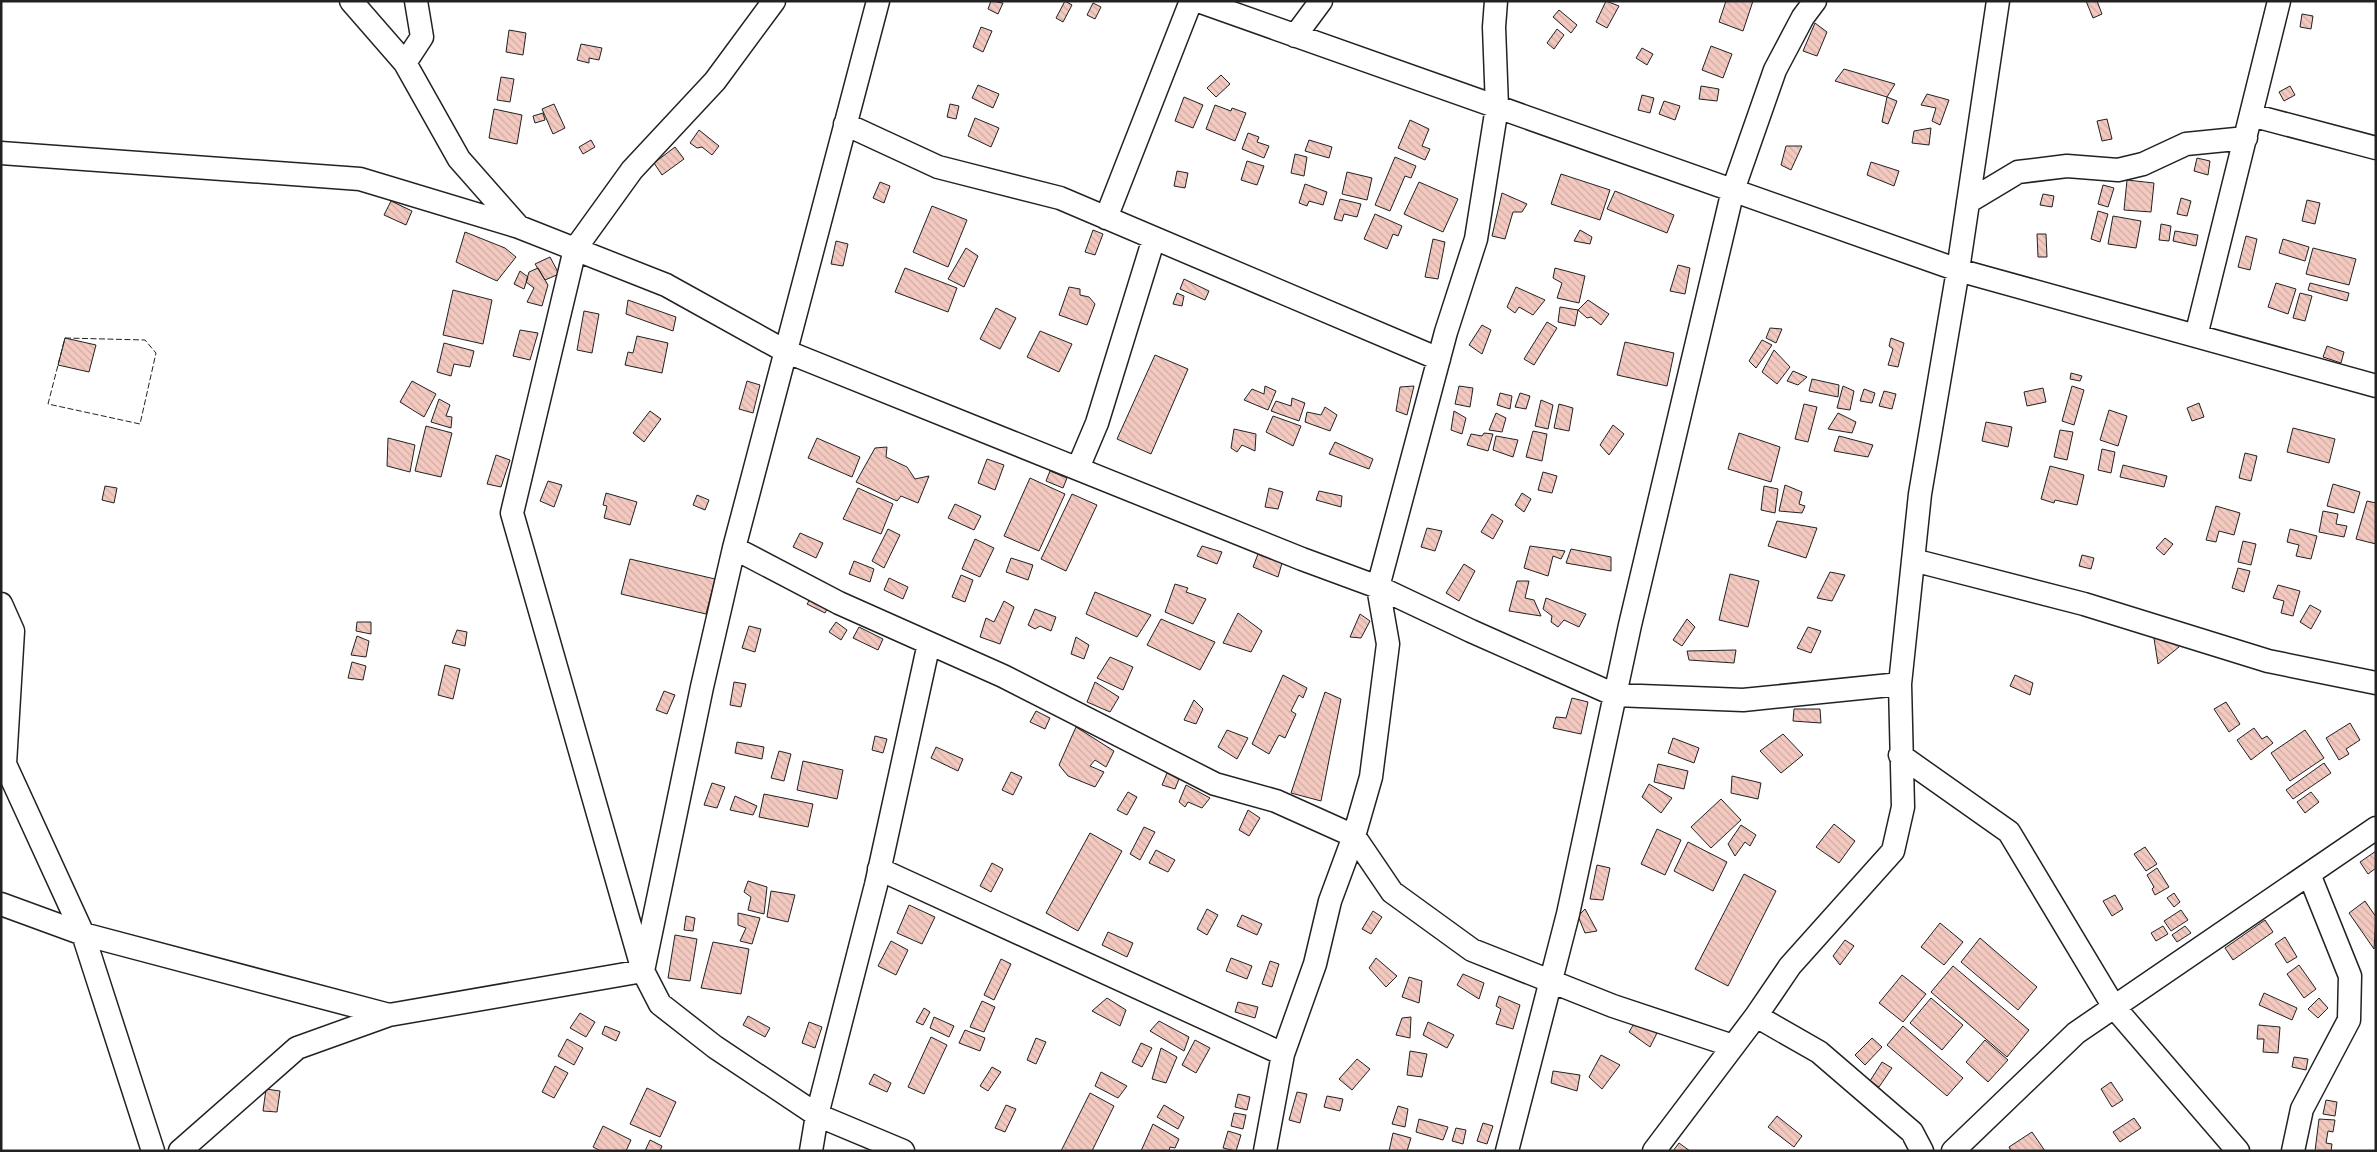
<svg xmlns="http://www.w3.org/2000/svg" width="2377" height="1152" viewBox="0 0 2377 1152" font-family="Inter,sans-serif">
<defs>
<pattern id="building-back-hatch" width="6" height="6" patternUnits="userSpaceOnUse" patternTransform="scale(1.25)"><rect width="6" height="6" fill="#f3c9c0"/><path d="M-1 5l2 2M0 0l6 6M5-1l2 2" fill="none" stroke="#d0aca5"/></pattern>
</defs>
<rect width="100%" height="100%" fill="#fff"/>
<path fill="url(#building-back-hatch)" stroke="#222" d="M991 1 1003 3 998 14 988 9Z
M1065 1 1072 5 1063 22 1056 18Z
M1606 1 1619 6 1607 28 1596 22Z
M1726 1H1753L1743 31 1719 22Z
M2086 1H2097L2102 14 2093 18Z
M1093 3 1101 7 1095 19 1087 15Z
M1559 10 1577 25 1571 33 1553 17Z
M2302 14 2313 16 2311 29 2300 27Z
M1815 23 1827 32 1817 56 1803 51Z
M981 27 992 31 983 52 973 47Z
M1557 29 1564 35 1554 49 1547 43Z
M509 30 526 33 523 55 506 52Z
M581 44 602 48 599 60 589 58V63L577 60Z
M1711 46 1732 54 1723 78 1702 70Z
M1642 48 1653 54 1647 65 1636 58Z
M1844 69 1895 84 1887 97 1835 81Z
M1221 75 1230 84 1216 97 1207 88Z
M501 77 514 79 510 102 497 100Z
M978 85 999 94 993 108 972 98Z
M1701 86 1719 89 1717 101 1699 99Z
M2290 86 2295 95 2284 101 2279 92Z
M1927 94 1949 100 1940 125 1932 121 1936 108 1921 105Z
M1642 95 1654 98 1650 113 1638 110Z
M1184 97 1203 105 1193 128 1175 121Z
M1887 97 1897 101 1888 124 1882 122Z
M1664 101 1680 106 1675 120 1659 114Z
M554 104 565 128 553 134 542 109Z
M950 104 959 106 956 119 947 117Z
M1215 105 1231 111 1232 108 1246 113 1235 141 1206 129Z
M494 109 522 115 517 144 489 138Z
M543 113 545 120 535 123 533 116Z
M975 118 999 128 991 147 968 136Z
M2107 119 2112 139 2102 141 2097 121Z
M1410 120 1429 129 1422 146 1430 149 1425 160 1398 148Z
M1931 128 1929 145 1912 143 1914 131Z
M699 130 719 146 712 155 702 147 697 148 690 143Z
M1248 133 1259 137 1257 142 1269 146 1264 158 1242 149Z
M591 140 595 147 583 154 579 147Z
M1309 140 1332 147 1329 158 1305 151Z
M1786 146H1802L1791 170 1781 165Z
M675 147 684 159 662 175 654 163Z
M1295 154 1307 157 1304 176 1291 173Z
M1395 157 1416 166 1411 178 1405 176 1390 211 1375 205Z
M2197 158 2210 161 2208 175 2194 171Z
M1247 161 1264 166 1257 185 1241 180Z
M1871 162 1899 171 1894 186 1867 175Z
M1177 171 1188 173 1185 188 1174 186Z
M1347 172 1372 178 1367 200 1342 194Z
M1561 174 1610 190 1600 220 1551 204Z
M2127 180 2154 183 2151 212 2124 210Z
M880 182 890 186 884 203 873 198Z
M1419 182 1458 199 1443 232 1404 214Z
M1305 184 1327 192 1323 205 1309 201 1307 206 1299 203Z
M2103 185 2114 188 2108 207 2098 204Z
M1615 191 1674 215 1667 233 1607 209Z
M1502 193 1527 204 1522 212H1513L1505 239 1492 236Z
M2043 194 2054 196 2052 207 2040 205Z
M2181 198 2191 201 2187 216 2177 214Z
M1340 199 1361 204 1357 217 1344 214 1342 221 1334 219Z
M2307 200 2320 203 2315 224 2302 221Z
M391 201 412 211 406 225 384 215Z
M932 206 967 220 948 267 913 252Z
M2098 211 2108 214 2100 242 2091 239Z
M1375 214 1402 226 1398 236 1393 234 1387 249 1364 239Z
M2113 216 2141 221 2136 248 2108 244Z
M2161 224 2171 226 2169 241 2159 240Z
M1093 230 1103 234 1095 255 1085 252Z
M1580 230 1592 237 1590 244 1574 241Z
M2175 231 2198 235 2196 246 2173 241Z
M465 232 505 248 516 257 497 281 456 262Z
M2037 234H2046L2047 257H2038Z
M2246 236 2257 239 2250 270 2238 267Z
M1433 239 1445 242 1438 279 1425 277Z
M2283 239 2309 247 2305 261 2279 253Z
M836 241 848 244 843 266 831 264Z
M966 248 978 256 964 287 948 279Z
M2313 248 2356 259 2349 285 2306 274Z
M550 257 559 274 545 280 535 264Z
M1678 265 1690 268 1685 294 1670 291Z
M538 268 548 285 542 306 527 302 534 288 526 282 529 272Z
M905 268 957 288 948 312 895 292Z
M1555 268 1585 276 1579 303 1557 298 1562 283 1553 278Z
M520 271 528 277 524 289 514 284Z
M1184 279 1209 291 1205 300 1180 289Z
M2276 283 2296 289 2288 314 2268 307Z
M2310 283 2349 293 2347 301 2308 290Z
M1069 287 1080 289V295L1089 297 1095 304 1087 325 1059 315Z
M1516 287 1545 300 1533 315 1519 307 1515 313 1507 307Z
M453 290 492 300 483 344 443 335Z
M1177 293 1184 296 1182 306 1173 304Z
M2300 293 2312 296 2305 321 2293 318Z
M628 300 676 317 673 331 626 314Z
M1588 300 1609 314 1601 325 1591 317 1587 318 1578 310Z
M1560 307 1578 310 1575 326 1558 322Z
M996 308 1016 318 1000 349 980 339Z
M584 311 599 314 592 353 577 350Z
M1547 322 1557 328 1534 365 1524 359Z
M1482 325 1491 330 1482 354 1469 345Z
M1770 328 1782 329 1776 343 1766 338Z
M520 330 538 333 530 360 513 356Z
M1040 331 1072 344 1059 372 1027 357Z
M637 336 668 343 662 373 625 365 628 352 633 353Z
M65 338 96 345 89 372 58 365Z
M1891 338 1904 343 1898 367 1888 365 1893 349 1889 346Z
M1762 340 1772 345 1756 368 1749 361Z
M1625 342 1674 353 1667 386 1617 375Z
M444 343 474 351 470 367 454 364 451 376 437 372Z
M2327 346 2344 352 2341 363 2323 357Z
M1774 350 1790 367 1777 384 1762 372Z
M1155 355 1188 369 1151 454 1117 439Z
M1793 371 1807 377 1798 385 1787 381Z
M2071 373 2082 376 2080 381 2070 379Z
M1812 379 1839 385 1838 397 1809 391Z
M412 381 436 394 424 417 400 402Z
M747 381 760 385 753 413 739 409Z
M1265 386 1276 391 1268 410 1244 400 1252 389 1264 394Z
M1414 386 1407 415 1396 411 1400 387Z
M1459 386 1473 388 1470 407 1455 404Z
M1843 386 1854 391 1850 410 1837 408Z
M2072 386 2084 390 2074 425 2062 421Z
M2043 388 2046 402 2027 406 2024 392Z
M1864 389 1875 393 1872 403 1860 401Z
M1884 391 1896 394 1892 409 1879 406Z
M1500 393 1512 396 1510 409 1497 405Z
M1520 393 1530 396 1526 409 1515 407Z
M1292 398 1305 403 1299 421 1271 411 1276 401 1291 406Z
M439 399 450 405 446 416 452 417 451 428 431 422Z
M1541 400 1553 405 1548 429 1535 426Z
M2199 403 2204 417 2192 421 2187 408Z
M1559 404 1573 408 1569 431 1554 428Z
M1804 404 1817 407 1808 442 1795 439Z
M1325 407 1337 415 1330 431 1305 422 1307 412 1321 415Z
M2109 410 2127 416 2118 446 2100 440Z
M650 411 661 419 644 442 633 433Z
M1454 411 1466 418 1462 434 1451 430Z
M1496 413 1506 418 1502 432 1489 430Z
M1838 413 1856 422 1852 433 1828 429Z
M1273 416 1301 426 1293 446 1266 432Z
M1986 422 2012 427 2008 447 1982 441Z
M1613 425 1624 434 1609 455 1600 445Z
M426 426 452 433 441 477 415 471Z
M2293 428 2335 439 2329 463 2287 452Z
M1234 429 1256 434 1255 451 1242 445 1237 452 1231 448Z
M2060 430 2073 432 2067 460 2054 457Z
M1533 431 1547 434 1542 461 1526 457Z
M1484 433 1493 434 1488 451 1467 445 1471 434 1482 436Z
M1739 433 1780 447 1771 482 1728 469Z
M1496 436 1518 440 1513 457 1493 450Z
M1839 436 1873 445 1868 457 1834 451Z
M388 438 415 445 410 472 387 466Z
M817 438 860 457 852 477 808 458Z
M1335 442 1373 459 1369 469 1329 454Z
M887 447 886 457 907 467 915 479 929 476 918 503 901 496 897 501 856 482 875 448Z
M2102 449 2115 452 2111 473 2098 470Z
M2245 453 2257 456 2251 481 2239 478Z
M496 455 510 460 501 487 487 484Z
M987 459 1004 465 995 490 978 483Z
M2123 465 2167 476 2164 487 2120 477Z
M2050 466 2084 475 2077 505 2055 500 2054 503 2041 499Z
M1050 471 1067 478 1063 488 1046 481Z
M1543 472 1557 476 1552 493 1538 490Z
M1030 478 1065 494 1039 551 1004 536Z
M548 481 562 485 554 507 540 501Z
M2333 484 2360 492 2354 513 2327 506Z
M1785 485 1802 492 1799 504 1805 506 1802 513 1779 511Z
M105 486 117 488 114 503 102 500Z
M1764 486 1778 489 1775 513 1761 510Z
M858 488 893 504 881 534 843 519Z
M1269 488 1283 492 1278 509 1265 507Z
M1319 491 1342 496 1341 507 1316 500Z
M606 493 637 502 630 525 604 518 607 506 603 505Z
M1522 493 1531 499 1524 512 1515 505Z
M1072 494 1097 505 1066 571 1041 559Z
M697 495 709 500 705 510 693 505Z
M2367 501 2376 503V544L2356 539Z
M955 504 981 516 974 530 948 518Z
M2216 506 2240 513 2234 535 2219 531 2216 542 2206 540Z
M2323 511 2338 514 2336 524 2347 526 2344 537 2319 532Z
M1492 514 1503 521 1493 539 1481 532Z
M1777 521 1817 528 1806 558 1768 546Z
M1427 528 1442 531 1435 551 1421 547Z
M888 529 900 535 884 568 872 561Z
M2290 529 2317 536 2311 559 2296 556 2299 545 2287 542Z
M800 533 823 543 816 558 793 547Z
M2165 538 2173 544 2164 555 2156 548Z
M975 539 994 548 980 577 962 569Z
M2243 541 2256 544 2251 565 2238 562Z
M1202 546 1222 552 1217 564 1197 556Z
M1530 546 1565 551 1561 559 1553 556 1548 576 1524 568Z
M1571 549 1611 557V571L1566 563Z
M1258 554 1282 563 1278 577 1253 567Z
M2082 555 2094 558 2091 569 2079 566Z
M1011 558 1033 565 1028 580 1006 572Z
M630 559 715 579 706 614 621 594Z
M854 561 874 569 870 582 849 574Z
M1464 564 1475 571 1459 601 1446 593Z
M2238 568 2250 571 2244 592 2232 588Z
M1830 572 1845 575 1832 601 1817 598Z
M1730 574 1759 581 1748 627 1719 620Z
M961 575 973 580 965 602 952 597Z
M889 578 908 587 903 599 884 590Z
M1517 581H1529L1525 598 1534 600 1541 616 1509 611Z
M1175 584 1188 588 1186 592 1206 599 1193 624 1165 612Z
M2278 585 2300 591 2293 616 2281 613 2284 601 2273 598Z
M1095 592 1151 615 1137 637 1086 614Z
M812 596 829 605 825 613 807 604Z
M1546 598 1586 614 1579 627 1564 620 1558 627 1551 622 1552 616 1543 609Z
M1004 601 1014 607 1000 644 980 637 986 618 994 622Z
M2310 605 2321 611 2311 629 2300 622Z
M1035 609 1056 617 1051 631 1040 626 1035 629 1028 625Z
M1238 613 1262 631 1251 652 1223 643Z
M1360 614 1370 621 1361 638 1350 637Z
M1161 619 1215 642 1200 670 1147 645Z
M1687 619 1695 627 1682 646 1673 640Z
M357 622H371V634L356 631Z
M836 622 847 630 841 640 829 632Z
M749 626 761 629 755 652 742 648Z
M859 627 883 639 878 650 853 638Z
M1808 627 1821 631 1811 653 1797 648Z
M457 630 467 632 465 646 452 643Z
M2153 632 2180 639 2179 647 2158 664Z
M357 636 369 641 366 657 351 655Z
M1076 637 1089 645 1084 659 1071 654Z
M1736 650 1734 663 1689 660 1687 651Z
M1110 657 1133 667 1123 690 1097 678Z
M352 662 366 666 363 680 348 678Z
M445 665 460 669 453 699 438 695Z
M1283 675 1307 688 1303 698 1299 695 1291 711 1296 714 1285 738 1279 735 1269 754 1252 744Z
M2015 675 2033 683 2030 695 2010 686Z
M734 682 746 684 741 707 730 705Z
M1095 682 1119 697 1110 712 1087 702Z
M664 691 675 695 667 714 656 710Z
M1325 692 1341 699 1321 801 1291 793Z
M1572 698 1588 702 1581 734 1553 728 1556 717 1566 718Z
M1194 700 1203 709 1196 724 1184 720Z
M2226 702 2240 724 2229 732 2214 709Z
M1794 709H1820L1821 723 1793 721Z
M1036 711 1050 718 1045 729 1030 722Z
M2350 723 2360 740 2346 749 2349 754 2339 760 2326 738Z
M1076 727 1114 751 1106 767 1095 760 1090 766 1104 772 1095 787 1068 776 1059 765Z
M2254 728 2262 739 2267 736 2273 743 2251 760 2237 740Z
M1227 730 1248 738 1237 759 1218 747Z
M2305 730 2324 758 2290 781 2271 753Z
M1783 734 1803 755 1781 773 1760 751Z
M875 736 887 739 883 753 872 750Z
M1673 738 1699 748 1694 763 1668 753Z
M737 742 764 747 762 759 735 753Z
M936 747 963 759 958 771 931 758Z
M779 751 791 754 784 781 771 778Z
M803 761 843 770 837 799 797 790Z
M2324 763 2331 773 2293 799 2286 790Z
M1658 764 1688 771 1684 789 1654 782Z
M1011 772 1022 777 1013 795 1002 790Z
M1167 773 1179 779 1175 789 1162 785Z
M1732 776 1761 783 1758 799 1731 793Z
M712 783 725 787 717 808 704 805Z
M1649 784 1672 798 1661 813 1642 797Z
M1186 785 1210 798 1202 808 1188 802 1185 807 1179 802Z
M1128 792 1137 797 1127 815 1117 810Z
M2311 792 2319 802 2305 813 2297 802Z
M764 794 813 804 808 827 759 817Z
M735 796 757 806 753 815 730 810Z
M1721 799 1741 820 1711 848 1691 827Z
M1248 810 1260 818 1249 836 1239 830Z
M1834 824 1855 841 1839 863 1816 847Z
M1741 825 1756 835 1750 846 1745 842 1735 856 1728 844Z
M1144 827 1155 832 1140 860 1130 854Z
M1657 829 1681 840 1665 875 1641 864Z
M1090 833 1122 851 1078 931 1046 913Z
M1688 842 1727 862 1713 891 1674 871Z
M2145 847 2157 864 2146 871 2134 854Z
M1156 850 1175 860 1168 872 1149 863Z
M2376 851V868L2368 874 2360 862Z
M992 863 1003 869 991 892 980 886Z
M1597 865 1610 868 1603 900 1590 899Z
M2157 868 2169 887 2155 895 2152 889 2154 887 2147 875Z
M1744 874 1776 891 1728 986 1695 969Z
M748 881 767 887 764 914 748 910 751 897 744 892Z
M771 891 795 895 788 922 767 917Z
M2174 893 2180 902 2174 907 2167 898Z
M2115 895 2123 909 2112 916 2103 901Z
M2365 901 2376 917 2374 949 2349 913Z
M909 905 935 917 922 944 897 933Z
M1207 909 1218 915 1207 935 1197 929Z
M1585 909 1597 931 1585 933 1578 916Z
M2181 910 2188 920 2171 931 2164 921Z
M1373 911 1382 917 1371 934 1362 929Z
M738 913 760 918 752 944 740 941 746 928 738 925Z
M1242 915 1262 924 1257 935 1237 926Z
M686 916 695 918 693 931 684 930Z
M2265 920 2273 932 2233 960 2225 948Z
M1940 923 1963 942 1944 965 1921 947Z
M2163 926 2168 934 2156 941 2151 933Z
M2185 926 2191 933 2177 942 2172 935Z
M1108 932 1133 943 1127 957 1102 945Z
M675 935 697 939 690 981 668 978Z
M2285 937 2297 957 2287 963 2275 944Z
M1980 938 2037 987 2018 1010 1961 962Z
M1845 940 1854 946 1840 965 1833 956Z
M891 941 908 950 896 975 878 966Z
M713 942 749 949 741 994 701 988Z
M1231 958 1252 966 1247 979 1226 971Z
M1376 958 1397 976 1386 987 1369 968Z
M1001 959 1011 964 994 1000 984 995Z
M1270 961 1279 964 1272 987 1262 984Z
M2299 965 2316 989 2304 998 2287 974Z
M1953 966 2029 1030 2007 1057 1931 992Z
M1463 974 1484 983 1479 999 1457 985Z
M1902 975 1926 994 1903 1022 1879 1003Z
M1409 977 1422 981 1419 1003 1402 997Z
M2264 993 2297 1008 2292 1020 2259 1005Z
M1499 996 1520 1005 1513 1029 1496 1024 1501 1009 1496 1006Z
M1107 998 1126 1010 1120 1026 1092 1011Z
M1931 998 1963 1025 1942 1050 1910 1023Z
M2319 998 2328 1008 2318 1018 2308 1009Z
M982 1001 995 1007 984 1032 970 1027Z
M1238 1002 1258 1007 1255 1018 1235 1012Z
M924 1008 930 1012 923 1025 916 1022Z
M580 1013 595 1022 586 1037 570 1028Z
M748 1016 770 1028 765 1037 743 1025Z
M934 1017 954 1026 949 1037 930 1028Z
M1411 1017 1410 1038 1396 1035 1402 1018Z
M1159 1021 1189 1037 1184 1051 1150 1031Z
M809 1022 822 1027 815 1048 802 1043Z
M1428 1022 1454 1035 1447 1048 1423 1035Z
M1635 1022 1658 1031 1650 1047 1629 1032Z
M2258 1025 2280 1027 2278 1053 2263 1052 2264 1039H2257Z
M605 1026 620 1032 616 1041 602 1034Z
M1903 1026 1963 1078 1947 1096 1887 1045Z
M965 1030 985 1038 980 1051 959 1043Z
M931 1037 947 1045 924 1094 908 1087Z
M1036 1038 1046 1042 1036 1064 1027 1060Z
M1872 1038 1882 1047 1865 1065 1855 1055Z
M567 1039 583 1048 574 1065 558 1056Z
M1195 1040 1210 1048 1196 1073 1182 1065Z
M1985 1040 2008 1060 1988 1082 1966 1062Z
M1141 1043 1152 1048 1142 1067 1132 1062Z
M1161 1048 1177 1057 1166 1083 1152 1079Z
M1410 1051 1427 1054 1422 1077 1407 1075Z
M1601 1055 1620 1065 1602 1089 1589 1077Z
M2294 1057 2308 1059 2306 1070 2292 1067Z
M1357 1059 1370 1069 1352 1090 1339 1079Z
M1882 1062 1892 1068 1879 1087 1870 1081Z
M555 1066 568 1073 554 1098 542 1092Z
M992 1067 1001 1072 988 1091 980 1086Z
M1553 1071 1580 1075 1577 1091 1551 1083Z
M1101 1072 1127 1086 1118 1098 1095 1086Z
M874 1074 891 1083 887 1092 869 1084Z
M2111 1082 2123 1100 2112 1107 2101 1089Z
M647 1088 676 1102 660 1137 630 1124Z
M266 1089 280 1091 277 1112 263 1111Z
M1297 1092 1307 1094 1300 1123 1289 1120Z
M1090 1093 1114 1106 1092 1151H1061Z
M1238 1094 1250 1097 1247 1110 1235 1107Z
M1327 1096 1343 1099 1340 1111 1324 1107Z
M2326 1100 2337 1102 2335 1116 2323 1114Z
M1006 1105 1016 1109 1005 1132 995 1128Z
M1164 1105 1184 1117 1178 1129 1157 1117Z
M1398 1106 1408 1109 1405 1127 1392 1124Z
M1234 1113 1246 1115 1243 1129 1231 1126Z
M1777 1116 1802 1136 1794 1147 1768 1127Z
M2134 1118 2141 1128 2120 1142 2113 1132Z
M1419 1119 1448 1127 1443 1140 1416 1132Z
M2319 1119 2335 1120 2333 1132 2328 1131 2326 1143 2332 1144 2331 1151H2315Z
M1483 1123 1493 1126 1487 1144 1477 1141Z
M1153 1124 1179 1139 1175 1148 1170 1147 1169 1151H1141Z
M603 1126 631 1140 626 1151H601L593 1147Z
M1456 1128 1466 1130 1463 1144 1452 1141Z
M1228 1131 1241 1135 1236 1151 1223 1148Z
M2032 1132 2045 1151H2011L2009 1147Z
M1393 1133 1411 1138 1407 1151H1389Z
M650 1140 662 1146 660 1151H645Z
M1679 1143 1690 1151H1673Z"/>
<g fill="none" stroke-linecap="round" stroke-linejoin="round">
<defs>
<path id="street" d="M351 1 405 63 459 159 519 227 666 285 785 351 1302 559 1378 587 1471 631 1615 695 1743 700 1900 684
M878 1 734 548 702 687 643 971 660 1004 715 1047 817 1115 903 1151
M1198 1 1958 270 2376 386
M1295 36 1321 1
M405 63 422 37 416 1
M2251 115 2376 148
M845 124 938 167 1060 198 1439 359
M1 153 360 179 519 227
M1968 202 2018 172 2067 166 2118 170 2143 164 2186 144 2246 138
M1106 218 1191 1
M2196 336 2279 1
M1078 468 1097 423 1154 238
M734 548 839 603 1003 676 1215 784 1276 801 1354 836 1392 892 1472 950 1613 1006 1733 1046
M1913 560 2084 604 2268 661 2376 683
M1 604 13 631 5 764 83 934 153 1151
M1900 755 2009 832 2114 1007 2238 1151
M879 869 1283 1054
M1 904 83 934 389 1015 643 971 512 513 575 249 632 170 715 81 774 1
M1756 1016 1819 1052 1912 1132 1922 1151
M180 1151 297 1048 389 1015
M811 1151 817 1115 876 885 929 643
M1265 1151 1283 1054 1315 964 1330 901 1354 836 1371 777 1388 644 1378 587 1446 332 1476 239 1497 107 1494 27 1496 1
M1507 1151 1568 914 1630 625 1733 190 1775 70 1803 17 1815 1
M1654 1151 1756 1016 1790 966 1893 851 1903 807 1900 684 1920 494 1958 270 1998 1
M1953 1151 2076 1033 2376 828
M2293 1151 2302 1109 2349 1020 2350 976 2309 874"/>
</defs>
<use href="#street" stroke="#222" stroke-width="25"/>
<use href="#street" stroke="#fff" stroke-width="22"/>
<path stroke="#222" stroke-width="1" stroke-dasharray="6 2.5" stroke-linecap="butt" d="M65 338 145 340 156 353 140 424 48 404Z"/>
</g>
<rect width="2377" height="1152" fill="none" stroke="#222222" stroke-width="5"/>
</svg>
